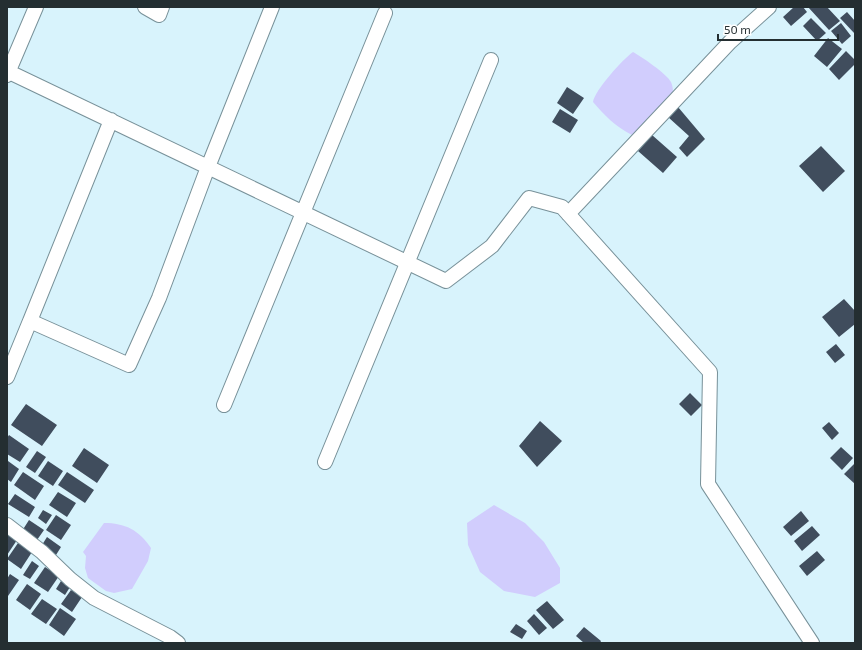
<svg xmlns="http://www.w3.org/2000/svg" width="862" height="650" viewBox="0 0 862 650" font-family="'Exo 2',sans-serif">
<rect width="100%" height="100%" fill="#d8f3fc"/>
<path fill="#d1cdfd" d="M633 52C642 57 667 74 671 82 673 86 673 91 673 95L641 132 632 135C616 127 604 115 593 102 595 90 623 59 633 52Z
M494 505 525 523 544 542 560 568V583L535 597 504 591 480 572 468 545 467 523Z
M104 523C125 523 139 530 151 548L148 561 132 589 114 593 106 591 88 578 85 568 86 556 83 552Z"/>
<path fill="#404d5d" d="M794 7H803L807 12 791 26 783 17Z
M808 7H827L840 21 829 30Z
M847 12 855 21V34L840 18Z
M811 18 826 33 817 41 803 26Z
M841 23 851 36 842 44 831 31Z
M828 38 842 49 827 67 814 56Z
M846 51 855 60V64L839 80 829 69Z
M567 87 584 98 573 114 557 103Z
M678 107 705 139 687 157 679 148 689 136 668 117Z
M560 109 578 120 570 133 552 122Z
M652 135 677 157 663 173 638 151Z
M821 146 845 171 823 192 799 166Z
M844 299 855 311V324L839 337 822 317Z
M836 344 845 355 835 363 826 352Z
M690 393 702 405 691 416 679 404Z
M26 404 57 425 42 446 11 425Z
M540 421 562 441 537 467 519 446Z
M829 422 839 433 832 440 822 428Z
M9 435 29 449 20 462 7 454V438Z
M841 447 853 458 842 470 830 458Z
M84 448 109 465 97 483 72 466Z
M37 451 46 457 35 473 26 467Z
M8 461 19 469 11 482 7 479V463Z
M48 461 63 471 53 486 38 476Z
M855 463V484L844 474Z
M23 472 44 486 35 500 14 485Z
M67 472 94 490 85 503 58 485Z
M58 492 76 503 67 517 49 505Z
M15 494 35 507 29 517 8 504Z
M43 510 52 515 46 524 38 518Z
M801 511 809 521 791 536 783 527Z
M56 515 71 525 61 540 46 530Z
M29 520 44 530 37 540 22 531Z
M812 526 820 535 802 551 794 541Z
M7 534 17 540 7 555Z
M47 537 61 547 56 555 42 545Z
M18 543 32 552 21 569 7 559Z
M817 551 825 560 807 576 799 566Z
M32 561 39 566 30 579 23 575Z
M45 567 59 576 48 592 34 583Z
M10 574 19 580 8 596 7 595V579Z
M61 581 70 587 65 595 56 589Z
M27 584 41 594 30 610 16 600Z
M71 590 82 597 72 612 61 604Z
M42 599 57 609 46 624 31 614Z
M547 601 564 620 553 629 536 610Z
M60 608 76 619 64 636 49 625Z
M534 614 547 628 539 635 527 621Z
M516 624 527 631 522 639 510 632Z
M584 627 601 641 600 643H584L576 636Z"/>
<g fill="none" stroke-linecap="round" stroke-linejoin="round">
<defs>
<path id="street" d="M145 7 159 15 162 7
M7 71 446 281 492 246 529 198 562 207 710 372 708 484 812 643
M7 75 36 7
M568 214 730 42 769 7
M30 321 111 120
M7 377 30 321 129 365 159 298 208 167 272 7
M224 405 385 13
M325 462 491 60
M7 525 42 552 70 579 94 598 170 637 178 643"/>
</defs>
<use href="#street" stroke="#789199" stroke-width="16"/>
<use href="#street" stroke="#fff" stroke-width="14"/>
</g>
<rect width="862" height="650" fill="none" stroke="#242e31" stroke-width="16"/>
<path d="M718 34v6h120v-6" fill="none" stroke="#242e31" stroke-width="2"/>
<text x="724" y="34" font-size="12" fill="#242e31" stroke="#ffffff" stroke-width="3" paint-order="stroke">50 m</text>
</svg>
